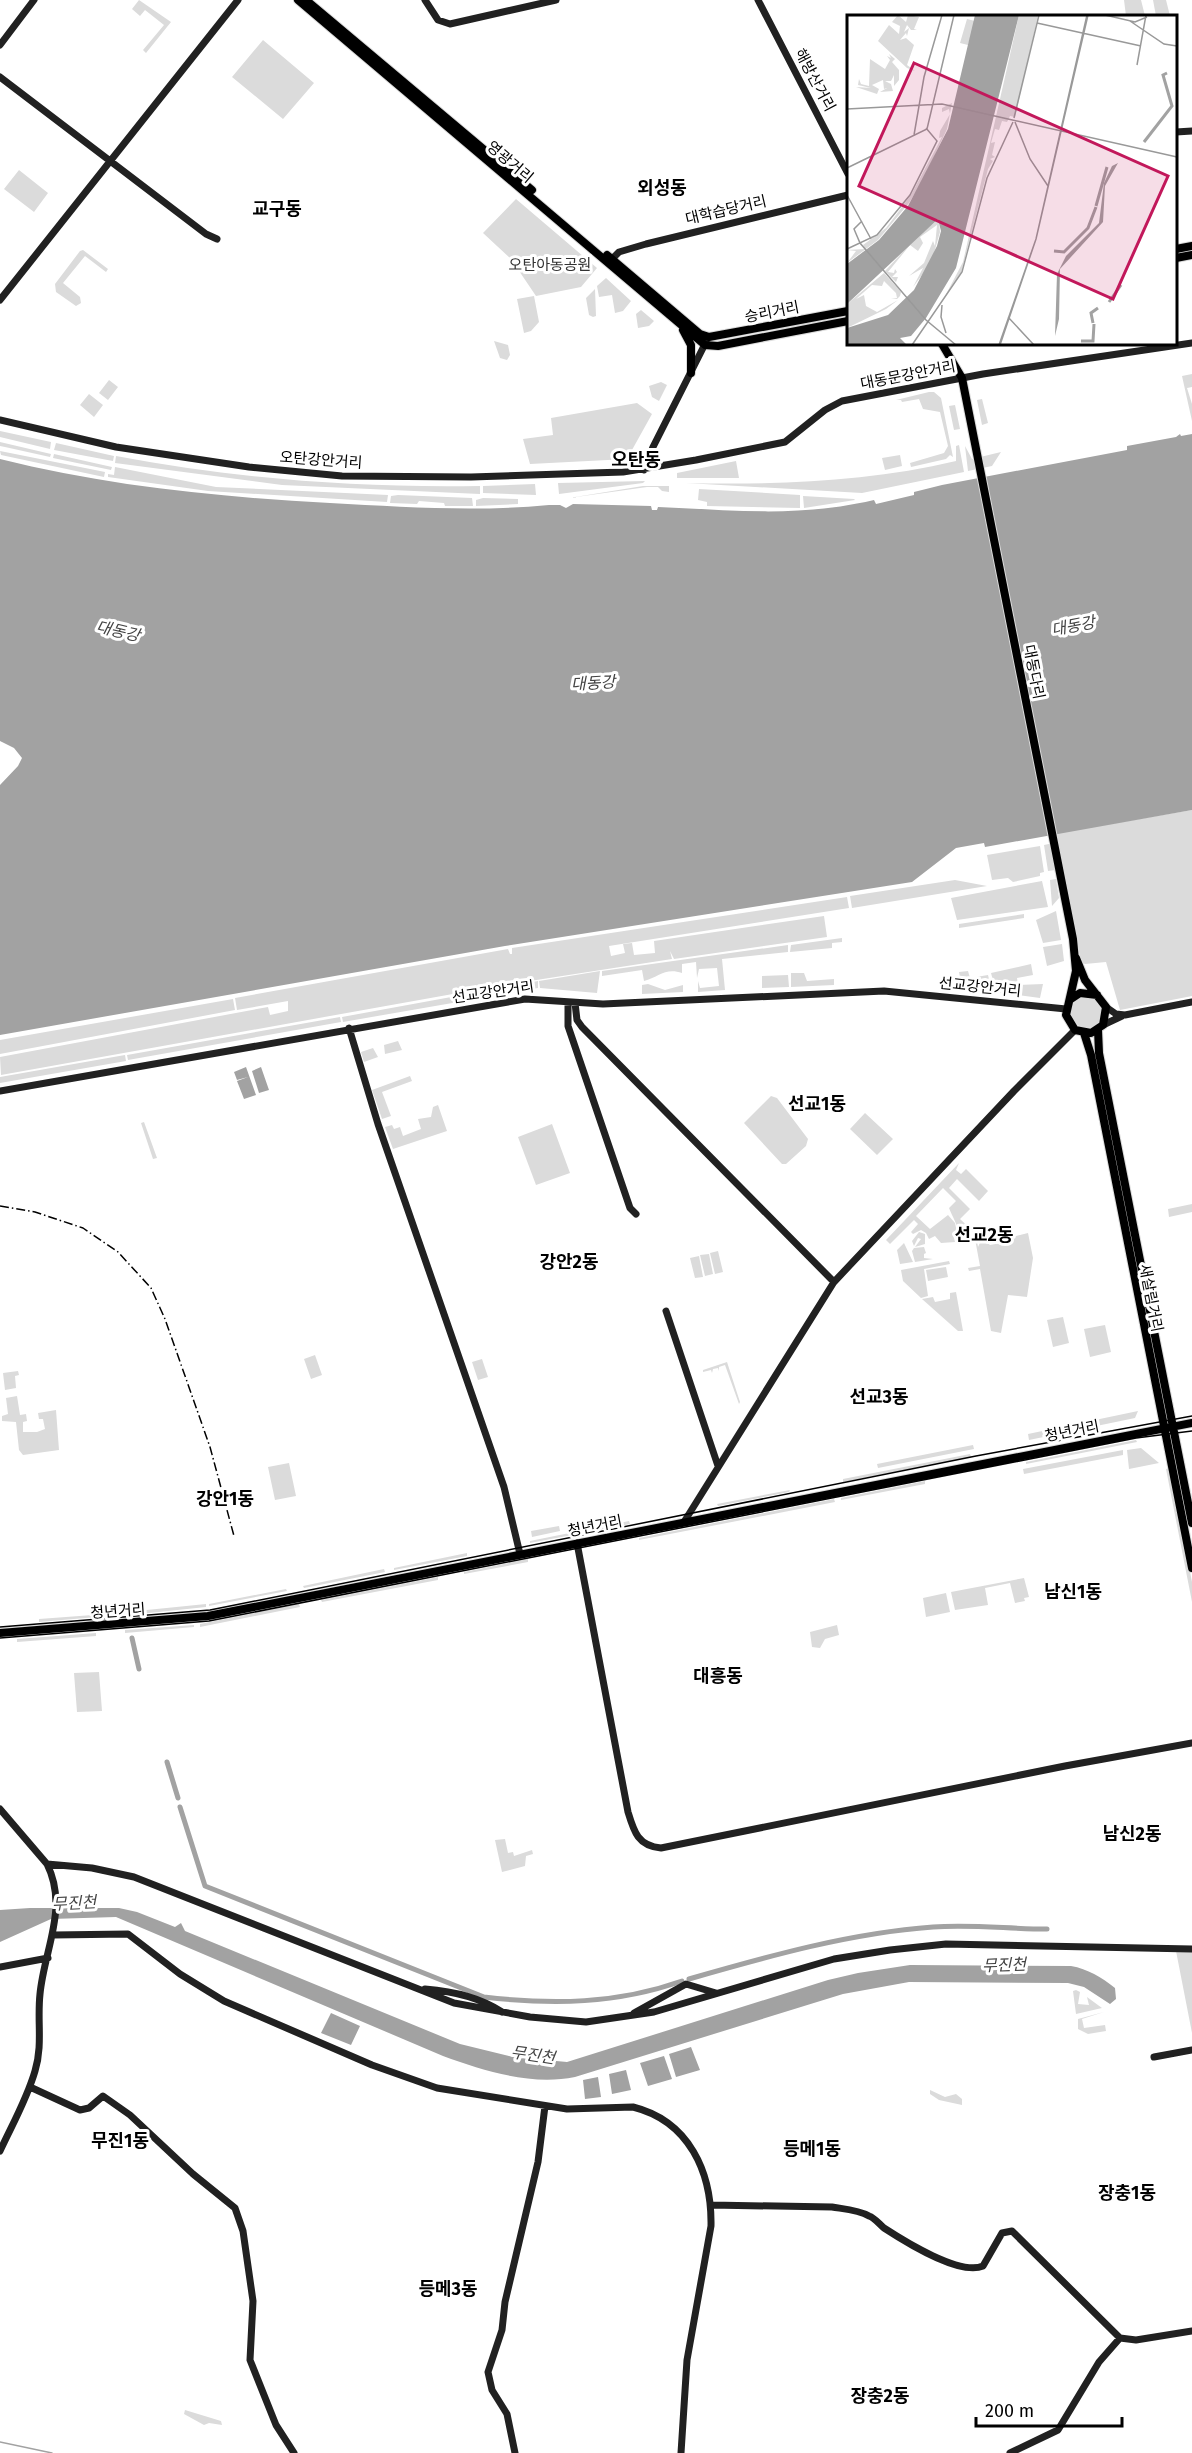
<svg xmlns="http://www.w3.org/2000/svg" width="1192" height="2453" viewBox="0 0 1192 2453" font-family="'Fira Sans','Noto Sans KR',sans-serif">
<rect width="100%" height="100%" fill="#fff"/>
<path fill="#dbdbdb" d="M139 0 171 22 146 53 143 50 164 25 145 10 140 16 132 9Z
M1124 0H1141L1145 16H1126Z
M1153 0H1166L1170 16H1156Z
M263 40 314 83 283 119 232 77Z
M19 170 48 193 34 212 4 189Z
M516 199 597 268 581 287 536 296 511 259 483 233Z
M83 250 108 269 106 272 85 256 63 283 80 297 81 303 76 306 56 292 55 284 80 251Z
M606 278 631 301 623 311 615 313 612 295 599 297 597 286Z
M595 289 596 316 593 317 589 315 586 298Z
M534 296 539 322 531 331 524 333 517 299Z
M641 310 654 321 649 326 638 328 636 314Z
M494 341 508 345 510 355 507 360 500 358Z
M1192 374V387L1187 388 1192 404V421L1182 376Z
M109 380 118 387 108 400 99 393Z
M661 382 667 385 659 401 652 397 649 386Z
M929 392H934L941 398 953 457 950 455 946 459 911 467 910 463 944 453 948 446 940 412 923 409 919 399 902 402 901 400H896Z
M89 394 103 405 94 417 80 405Z
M982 399 988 423 982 425 977 400Z
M637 403 652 414 627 459 530 464 523 439 553 435 551 418Z
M955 405 960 429 954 430 949 406Z
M0 431 51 442 50 449 0 437Z
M0 442 51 454 50 457 5 447 0 446Z
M56 443 114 456 113 461 54 450Z
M959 445 964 472 862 493 686 483C776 485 868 482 956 461V446Z
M965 446 972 459 1001 452 992 466 968 471Z
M0 451 105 472 104 477 1 455Z
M54 454 112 467 111 470 53 458Z
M900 455 902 466 885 470 882 458Z
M116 456C237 479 357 488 480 486V494L282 485 115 463Z
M736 461 739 478H677V473Z
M115 467 216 487 388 495 387 502 208 491 108 477V474L114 475Z
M645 481 643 483 559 494 558 483Z
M535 484 536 495 483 493V486Z
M643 486H669V492L662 491 658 487H647L569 498Z
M699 489 800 495V508L707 506V502L698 500Z
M398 495 472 498 473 506H445L444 503 419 501 417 504 390 503 391 496Z
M803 496 854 499 855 500 804 508Z
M483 498 518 499V504L476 506V500Z
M1192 810V996L1120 1010 1106 962 1085 964 1081 962 1063 869 1048 871 1044 845 1058 842 1057 833Z
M1040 846 1044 872 1040 873V876L1013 882 1008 878 992 880 987 855Z
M1056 879 1059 898 1052 906 1050 880Z
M955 880 987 886 852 908 850 896Z
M1042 881 1048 907 957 920 951 898Z
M847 897 849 908 609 946 611 956 625 953 623 944 632 943 634 955 655 953 654 941 824 916 827 937 674 959 670 951 672 959 517 983 514 978V983L1 1075 0 1057 268 1007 270 1015 288 1011V1001L237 1010 235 998 508 949 510 954H512V948Z
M1056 911 1061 940 1043 943 1036 920Z
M1024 914V918L959 928V924Z
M842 938V942L832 943V948L790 952 791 945Z
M1062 944 1064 961 1047 966 1043 947Z
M788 945V952L722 959 725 990 698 992V981L700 988 719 986 717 968 699 969 697 978 696 962 682 964V973C666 967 658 977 644 981L642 970 602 976V971Z
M1031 964 1033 975 1017 978 1018 985 1043 984 1040 998 996 992 991 973Z
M600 971 597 993 540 988 539 981Z
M968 971 970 978 988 975 992 992 962 988 959 972Z
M791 973H804L807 981 834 979V985L791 987Z
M788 975 789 987 762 988V976Z
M538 981V988L343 1022 342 1017Z
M648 984 665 990 683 985V992L642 994V985Z
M1071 1012a16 16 0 1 1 32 0a16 16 0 1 1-32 0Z
M233 999 235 1010 0 1054V1040Z
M340 1017 341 1022 128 1060 127 1055Z
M398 1041 402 1050 385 1054 384 1045Z
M373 1048 378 1057 364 1062 361 1052Z
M125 1055 126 1061 0 1083V1077Z
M410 1076 412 1081 382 1092 391 1116 382 1119 372 1090Z
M771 1096 777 1098 808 1139 806 1146 786 1164H782L744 1123Z
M438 1105 447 1131 393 1149 385 1127 392 1125 394 1129 400 1127 403 1136 421 1129 418 1119 431 1117 433 1107Z
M865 1113 893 1139 877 1155 850 1129Z
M144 1122 157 1158 153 1159 141 1123Z
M552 1124 570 1173 536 1185 518 1137Z
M959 1163 956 1170 961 1174 966 1169 988 1191 979 1201 957 1179 949 1188 970 1209 960 1219 976 1234 978 1247 982 1238 990 1245 1001 1243 1004 1239 1028 1233 1033 1258 1027 1297 1008 1295 1001 1333 991 1331 980 1269 969 1271 968 1268 980 1266 975 1239 964 1240V1237H960C958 1225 952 1216 949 1208L956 1201 943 1188 916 1216 930 1229 948 1215 955 1223 958 1237 954 1238 955 1242 941 1243 935 1236 929 1239 926 1233 921 1230 913 1234 911 1232 918 1224 914 1220 890 1244 886 1240Z
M1192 1204V1212L1169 1217 1168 1209Z
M919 1232 925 1234V1244L915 1247 921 1239 918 1238 914 1246 912 1241Z
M904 1243 913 1262 900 1264 897 1250Z
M924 1247 926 1253 924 1254V1258L933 1259 915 1262 912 1251 914 1248Z
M718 1251 723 1272 715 1274 710 1253Z
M709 1254 713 1274 705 1276 700 1255Z
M699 1256 703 1277 695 1278 690 1258Z
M949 1261 950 1264 924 1269 928 1296 921 1298 903 1281 901 1270Z
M946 1267 948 1277 928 1281 926 1270Z
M956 1292 963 1331H958L922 1299 933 1297 935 1302 950 1299V1293Z
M1063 1317 1069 1343 1053 1347 1047 1320Z
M1105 1325 1111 1352 1090 1357 1084 1329Z
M315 1355 322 1375 311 1379 304 1359Z
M482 1359 488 1377 478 1380 472 1362Z
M727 1362 740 1402 739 1404 725 1365 719 1367V1371L718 1368 713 1369 712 1373 711 1370 703 1372V1370Z
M18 1371 19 1375 15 1376 16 1388 5 1390 3 1373Z
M17 1396 20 1415 26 1414 27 1421 23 1422V1432H37L45 1429 43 1419H39L38 1413 56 1410 59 1450 23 1455 19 1450 16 1422 2 1421V1416L8 1414 6 1398Z
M1138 1411 1135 1418 1029 1440 1028 1434Z
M1136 1440 1137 1442 1026 1464V1462Z
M973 1445 974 1449 878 1468 877 1464Z
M1141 1448 1159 1463 1129 1469 1127 1450Z
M1123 1450V1455L1024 1474 1023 1469Z
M970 1454 971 1457 843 1482V1479Z
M289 1463 296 1496 275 1500 268 1467Z
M1170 1468 1192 1582V1602L1166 1469Z
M925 1481V1484L841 1500V1498Z
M790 1490 789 1492 718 1506 717 1504Z
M834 1499 835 1502 639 1540V1538Z
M629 1521 630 1524 530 1543V1541Z
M559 1526 560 1531 532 1537 531 1531Z
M467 1553V1556L394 1570V1568Z
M528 1559V1562L464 1574V1572Z
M384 1569 385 1572 304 1588 303 1586Z
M438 1577V1580L322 1602 321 1600Z
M1024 1578 1029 1597 1024 1598 1025 1601 1015 1603 1010 1583 985 1588 988 1605 955 1610 951 1592Z
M286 1589 287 1591 209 1606V1604Z
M946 1593 950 1612 926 1617 923 1598Z
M206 1604V1607L130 1615 127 1612Z
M299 1604 300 1607 200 1627V1624Z
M120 1613V1615L39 1622V1619Z
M194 1625V1627L125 1633V1630Z
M837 1625 839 1635 825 1639 820 1648 812 1647 810 1632Z
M96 1633V1636L17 1642V1639Z
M99 1672 102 1711 77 1712 74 1673Z
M505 1839 508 1853 513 1852 514 1856 532 1850 533 1854 526 1856 525 1866 502 1872 495 1840Z
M1176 1951 1192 1952V2033Z
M1076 1990 1080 1992 1078 2004 1089 2005 1087 1997 1102 2008 1076 2014 1073 1991Z
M1104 2012 1082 2019 1084 2028 1105 2025 1106 2031 1088 2034 1078 2029V2019Z
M930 2090 945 2097 956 2094 962 2099V2105L939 2100 930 2094Z
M185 2410 221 2421 222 2425 209 2423 204 2425 184 2414Z"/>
<path fill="#a2a2a2" d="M1180 434 1181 436 1192 434V810L985 847 984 843 956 848 912 882 505 946 0 1035V785L18 766 22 758 14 748 0 741V459C108 486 219 497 330 503 404 507 475 512 549 505H560L566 508 573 504 651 506 652 510H657L658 507C734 510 797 518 874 500L876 504 914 495V492L942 485 1127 450V446L1176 437Z
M246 1067 256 1095 244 1099 237 1081 248 1077 237 1080 234 1072Z
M261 1067 269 1090 259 1093 252 1071Z
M30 1908H119L137 1912 175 1927 181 1923 185 1931 202 1938 460 2044 513 2057 567 2062 828 1980 858 1973 910 1965 1071 1966C1088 1969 1101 1977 1115 1988L1116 1999 1110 2004 1084 1987 1068 1983 909 1982 843 1994 575 2077C531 2086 485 2071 443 2056L116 1917 51 1919 0 1942V1910Z
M331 2013 360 2026 351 2045 321 2033Z
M691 2047 700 2070 676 2077 669 2054Z
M664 2056 672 2079 648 2086 640 2063Z
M626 2070 631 2090 612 2094 609 2074Z
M598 2077 601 2097 585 2099 583 2080Z"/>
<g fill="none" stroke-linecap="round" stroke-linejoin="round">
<path stroke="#a2a2a2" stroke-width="1.5" d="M0 2442 52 2453"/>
<path stroke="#a2a2a2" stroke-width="5" d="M132 1638 139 1669
M167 1762 178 1798
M180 1807 205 1886 484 1997C553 2005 617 2004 682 1981
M689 1979C769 1956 850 1933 933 1927 971 1924 1009 1929 1047 1929"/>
<defs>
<path id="primary" d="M298 0 705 345 718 346 848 321
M306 0 532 190
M1176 249 1192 246
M607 255 700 334 709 337 848 311
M1176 258 1192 255
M683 330 691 345V373
M942 344 962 378 1073 939 1076 971 1066 1015 1075 1030 1091 1033 1103 1025 1106 1007 1085 980 1076 958
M1071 999 1080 993 1097 995
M1098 1030 1099 1053 1192 1523
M1084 1033 1091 1055 1192 1568
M0 1633 208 1616 1192 1423"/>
</defs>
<use href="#primary" stroke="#dbdbdb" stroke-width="10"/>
<path stroke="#212121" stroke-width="7" d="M425 0 438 20 450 24 556 0
M758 0 848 174
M0 45 34 0
M0 77 206 234 217 239
M1176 132 1192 131
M612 259 619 252 646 244 848 195
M0 300 238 0
M0 420 116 447 249 467 342 476 471 477 623 472 696 460 785 442 825 410 842 401 983 374 1192 343
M644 470 653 447 706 342
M568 1002V1026L630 1208 636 1214
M575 1003 577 1020 582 1027 834 1282
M1106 1007 1116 1014 1125 1015 1192 1002
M1103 1025 1122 1016
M349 1028 378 1124 504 1487 520 1554
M0 1091 525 999 603 1004 884 991 1066 1009
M666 1311 718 1466
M684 1522 834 1282 1014 1091 1075 1030
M577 1543 628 1812C634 1832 638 1846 661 1848L1065 1766 1192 1743
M0 1809 47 1864 92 1868 134 1877 454 2003 530 2017 586 2022 654 2012 834 1959 890 1950 946 1944 1192 1949
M53 1935 128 1934 180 1974 224 2001 372 2065 437 2088 567 2109 633 2107C689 2121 712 2172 711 2226L687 2360 681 2453
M0 1967 48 1958
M425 1989C451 1991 481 1998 502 2012
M634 2013 686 1984 716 1993
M1154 2057 1192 2050
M30 2087 80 2110 89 2108 103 2096 130 2115 193 2174 235 2208 243 2231 253 2301 250 2360 276 2425 294 2453
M0 2151C12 2125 27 2099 35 2071 43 2045 37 2021 40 1994 44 1950 69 1908 47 1864
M711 2205 832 2207C844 2209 859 2210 869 2216 875 2218 879 2224 884 2228 904 2241 960 2276 983 2266L1002 2233 1012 2231 1120 2338
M515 2453 507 2414 492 2390 488 2372 502 2330 505 2302 538 2162 545 2106
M1010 2453 1058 2430 1099 2362 1120 2338 1136 2340 1192 2331"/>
<use href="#primary" stroke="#000" stroke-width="8"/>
<path stroke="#000" stroke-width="1.5" d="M0 1627 210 1610 976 1456 1192 1416
M0 1638 209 1621 1136 1438 1192 1431"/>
<path stroke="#000" stroke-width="1.5" stroke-dasharray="9 3 1.5 3" stroke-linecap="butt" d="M0 1206 35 1212 83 1228 118 1252 151 1288 165 1319 210 1447 234 1536"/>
</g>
<g text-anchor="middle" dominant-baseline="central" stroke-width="6" stroke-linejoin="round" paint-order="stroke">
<g font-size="15" fill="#000" stroke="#fff">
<text transform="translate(815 80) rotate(62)">해방산거리</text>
<text transform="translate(510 162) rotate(40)">영광거리</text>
<text transform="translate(726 210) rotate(-13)">대학습당거리</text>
<text transform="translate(772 312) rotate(-11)">승리거리</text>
<text transform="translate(908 375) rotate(-11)">대동문강안거리</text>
<text transform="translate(321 460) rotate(4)">오탄강안거리</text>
<text transform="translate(1034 672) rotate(79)">대동다리</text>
<text transform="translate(980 987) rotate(6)">선교강안거리</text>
<text transform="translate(493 992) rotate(-8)">선교강안거리</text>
<text transform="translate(1151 1298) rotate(79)">새살림거리</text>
<text transform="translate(1072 1431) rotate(-11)">청년거리</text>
<text transform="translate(595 1526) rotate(-11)">청년거리</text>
<text transform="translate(118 1611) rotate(-4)">청년거리</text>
</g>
<g font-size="15" fill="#323232" stroke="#fff">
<text x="550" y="265">오탄아동공원</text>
</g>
<g font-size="16" font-style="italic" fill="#434343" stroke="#fff">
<text transform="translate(1073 626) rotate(-11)">대동강</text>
<text transform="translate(118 631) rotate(13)">대동강</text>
<text transform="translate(593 683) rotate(-3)">대동강</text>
<text transform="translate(74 1903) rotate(-3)">무진천</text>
<text transform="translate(1004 1965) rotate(-2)">무진천</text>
<text transform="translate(533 2055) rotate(8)">무진천</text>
</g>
<g font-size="18" font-weight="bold" fill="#000" stroke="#fff">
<text x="662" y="188">외성동</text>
<text x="277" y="209">교구동</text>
<text x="636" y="460">오탄동</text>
<text x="817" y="1104">선교1동</text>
<text x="984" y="1235">선교2동</text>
<text x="569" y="1262">강안2동</text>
<text x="879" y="1397">선교3동</text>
<text x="225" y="1499">강안1동</text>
<text x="1073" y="1592">남신1동</text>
<text x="718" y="1676">대흥동</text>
<text x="1132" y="1834">남신2동</text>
<text x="120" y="2141">무진1동</text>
<text x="812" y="2149">등메1동</text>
<text x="1127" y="2193">장충1동</text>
<text x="448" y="2289">등메3동</text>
<text x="880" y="2396">장충2동</text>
</g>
</g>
<g transform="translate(847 15)">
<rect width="330" height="330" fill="#fff"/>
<path d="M51 0 59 7 61 0 72 2 67 14 70 15H64L60 10 57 17 62 13 60 21 59 18 53 25 59 23 67 30 60 50 68 56 60 53 31 26 42 10 52 19 53 11 45 7ZM172 0H191L168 102 163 101 160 107 155 106 152 115 148 114 144 128 148 127 145 140 148 142 143 144 146 146 141 154 114 258 95 287 116 247ZM120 4 128 6 121 30 113 28ZM42 39 54 49 48 44 45 47 52 55V65L47 71V60L44 66H38L44 69 46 76 33 77 40 73 37 74 36 65 25 70 32 74 30 79 9 72 24 73 11 70 12 64 14 69 22 71 23 44 38 54 43 45 40 41 44 43ZM105 88 100 114 75 167 62 188 31 225 0 248 9 236 0 235 18 234 16 230 39 213 64 180 95 122 92 123 93 116 103 99 102 94 95 97V93ZM89 206 92 208 93 217 87 238 78 256 66 272 76 253 62 261 77 248 86 226 88 231 90 210 73 222 76 228 71 236 63 230 41 257 47 258 48 254 50 257 45 262H51L49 267 38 256 65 227ZM37 258 54 277 53 281 50 284H44L50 283 49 278 37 266 35 271 25 270 9 284 17 280 19 291 30 297 51 285 39 294 0 313V289Z" fill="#dbdbdb"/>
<path d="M128 0H172L109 253 79 303 64 321 53 323 60 330H0V313L41 300 67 275 90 231 94 216 91 204 0 289V249L32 225 61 191 101 114ZM271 148 258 171 256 207 213 254 212 304 208 321 210 259 219 241 252 208 257 168 265 151Z" fill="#a2a2a2"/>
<path fill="none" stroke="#a2a2a2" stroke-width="3" d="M297 127 325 91 316 60 320 58M249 191 260 152M207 236 217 237 241 213 249 192M262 287 274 270M246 308 244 298 251 293M234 326H246L247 309"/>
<path fill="none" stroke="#999" stroke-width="1.5" d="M258 0 288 7 300 2M283 6 317 29 330 31M190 8 294 31M290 50 299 0M0 94 95 89 161 104M167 103 192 0M161 104 330 142M168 107 183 144 201 171M67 120 77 62 95 0M0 153 80 114 107 0M0 180 24 224M15 206 7 214 13 228 79 305 109 330M0 234 30 220 63 180 90 126 79 113M95 290 94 302 99 318M161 302 187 330M65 330 115 257 140 163 166 107M152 330 189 224 240 0M153 330 189 224 241 0"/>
<path fill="#c2185b" fill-opacity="0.15" stroke="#c2185b" stroke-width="3" d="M67 48 321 161 266 284 12 171Z"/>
<rect width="330" height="330" fill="none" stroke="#000" stroke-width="3"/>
</g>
<path d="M976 2417v9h146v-9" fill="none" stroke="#000000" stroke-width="3"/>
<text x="985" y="2417" font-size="18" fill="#000000" stroke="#ffffff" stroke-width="4.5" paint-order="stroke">200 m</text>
</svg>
